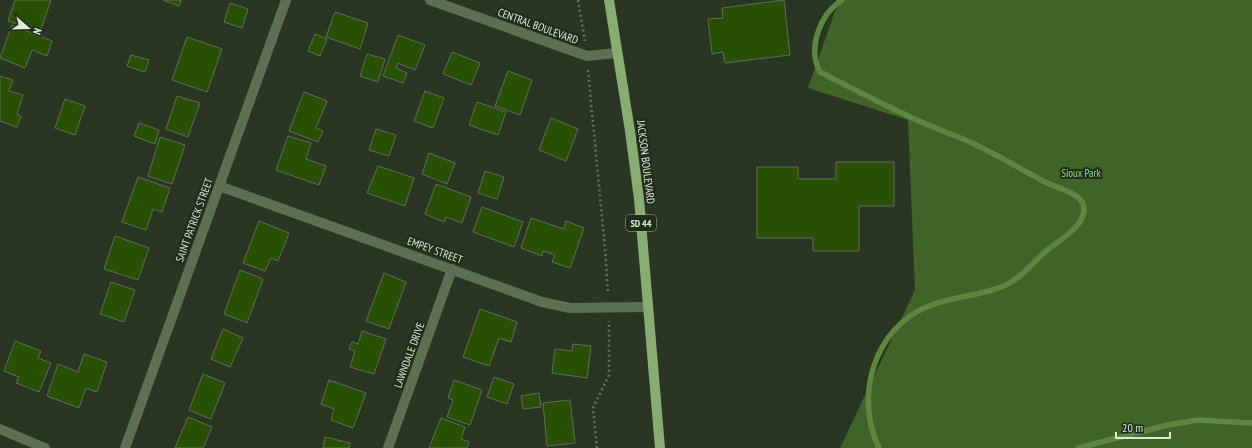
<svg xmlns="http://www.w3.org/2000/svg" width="1252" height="448" viewBox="0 0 1252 448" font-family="'PT Sans Narrow',sans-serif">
<rect width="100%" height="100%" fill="#2a3623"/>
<path fill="#406427" d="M839 0H1252V448H840L915 290 908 120 808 88Z"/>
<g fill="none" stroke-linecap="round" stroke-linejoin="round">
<path stroke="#5d8741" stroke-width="5.5" d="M842 0C820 14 807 48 820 72 865 95 910 119 958 137 990 149 1017 168 1047 183 1057 188 1079 193 1083 204 1090 224 1058 241 1046 251 1033 263 1022 277 1006 285 982 296 954 296 929 306 874 327 854 397 879 448
M1078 448 1168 425 1198 420 1252 423"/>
</g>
<path fill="#285002" stroke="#606d58" d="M15 0H51L40 32 8 21Z
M163 0H181L179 6Z
M784 0 790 55 725 63 723 52 712 54 708 19 723 18 722 8Z
M230 3 248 9 242 28 224 22Z
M335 12 368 23 360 49 326 37Z
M12 25 52 41 47 56 32 50 25 68 0 58Z
M315 34 327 39 320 56 308 51Z
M398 35 425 45 415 70 398 63 396 68 407 73 403 83 383 76Z
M187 37 222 49 207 92 172 80Z
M452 52 480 63 471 85 443 74Z
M367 54 385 59 378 82 360 76Z
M131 55 149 60 145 72 127 66Z
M508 71 532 80 520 115 495 106Z
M0 76 13 80 9 91 23 95 17 114 21 116 17 127 0 121Z
M425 91 444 98 433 128 414 121Z
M304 92 327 101 316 128 323 131 318 142 289 131Z
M177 96 200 103 188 137 166 129Z
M65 99 85 106 75 135 55 128Z
M477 102 506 112 498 135 469 125Z
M551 118 578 129 566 161 539 150Z
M139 123 159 130 155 144 134 136Z
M376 129 396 135 389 156 369 150Z
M288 136 311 143 306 159 326 166 319 185 276 170Z
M160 137 185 145 172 184 148 176Z
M429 153 455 163 447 184 422 174Z
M836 162H894V206H859V251H813V238H757V167H798V179H836Z
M378 166 414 178 405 206 367 193Z
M485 171 504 177 497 199 478 193Z
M138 177 170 188 162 212 153 209 146 230 122 222Z
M436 184 471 197 462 223 446 217 444 222 425 214Z
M482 207 523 222 514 247 473 232Z
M531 218 564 229 566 221 584 228 570 268 552 262 555 255 543 251 542 256 521 248Z
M259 221 289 233 278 261 271 258 265 271 243 263Z
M115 236 149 248 138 280 104 269Z
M240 270 263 279 247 323 224 314Z
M384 273 406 282 389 329 366 321Z
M111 282 135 290 124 322 100 314Z
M480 309 517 322 511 342 499 338 489 366 463 357Z
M223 329 243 338 230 367 211 359Z
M362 331 386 339 374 374 350 367 355 351 349 349 352 342 358 344Z
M15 341 41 351 38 358 51 363 39 392 16 383 19 377 4 371Z
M573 344 591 346 587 378 552 373 555 349 572 351Z
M84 354 107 362 97 392 86 388 79 408 47 396 58 364 78 372Z
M203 374 225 383 211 419 189 410Z
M494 377 514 384 507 404 487 397Z
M329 380 366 393 353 428 331 420 334 409 321 404Z
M454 380 482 390 470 425 447 417 453 400 448 398Z
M539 393 541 407 523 409 521 396Z
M570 400 575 443 547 446 543 403Z
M188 417 212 427 203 448H175Z
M441 418 465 427 461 439 469 442 467 448H429Z
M325 437 350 443 349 448H323Z"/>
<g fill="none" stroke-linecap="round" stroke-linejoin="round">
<path stroke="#677161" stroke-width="2.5" stroke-dasharray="2 3" stroke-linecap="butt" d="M578 0 585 41
M588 70 605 249 608 294
M597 448 593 408 609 375V321"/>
<path stroke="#5e7053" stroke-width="10" d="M430 0 587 56 617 53
M219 186 542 302 570 308 648 307
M0 429 45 448
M125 448 286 0
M388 448 452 269"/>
<path stroke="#88ad72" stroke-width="10" d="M609 0 630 131 639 199 660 448"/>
</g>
<g text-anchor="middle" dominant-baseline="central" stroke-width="4" stroke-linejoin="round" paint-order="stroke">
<rect fill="#202c19" stroke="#a6b0a2" stroke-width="1" x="626" y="215" width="30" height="16" rx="3"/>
<g font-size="10" font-weight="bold" fill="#e0e8dc">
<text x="641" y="223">SD 44</text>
</g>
<g font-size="11" fill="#e0e8dc" stroke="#202c19">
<text transform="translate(538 26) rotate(20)">CENTRAL BOULEVARD</text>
<text transform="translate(646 162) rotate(83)">JACKSON BOULEVARD</text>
<text transform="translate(194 220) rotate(-70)">SAINT PATRICK STREET</text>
<text transform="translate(435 250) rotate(20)">EMPEY STREET</text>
<text transform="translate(409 355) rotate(-70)">LAWNDALE DRIVE</text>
</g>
<g font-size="11" fill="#9dd778" stroke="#202c19">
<text x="1081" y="173">Sioux Park</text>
</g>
</g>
<g transform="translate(28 28) rotate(110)" stroke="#202c19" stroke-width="3" paint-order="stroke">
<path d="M0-3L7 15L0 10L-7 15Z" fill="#e0e8dc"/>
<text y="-6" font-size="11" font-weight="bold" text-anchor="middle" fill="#e0e8dc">N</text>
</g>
<path d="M1116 432v6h54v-6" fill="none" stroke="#e0e8dc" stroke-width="2"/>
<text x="1122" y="432" font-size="12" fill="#e0e8dc" stroke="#202c19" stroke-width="3" paint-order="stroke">20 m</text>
</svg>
